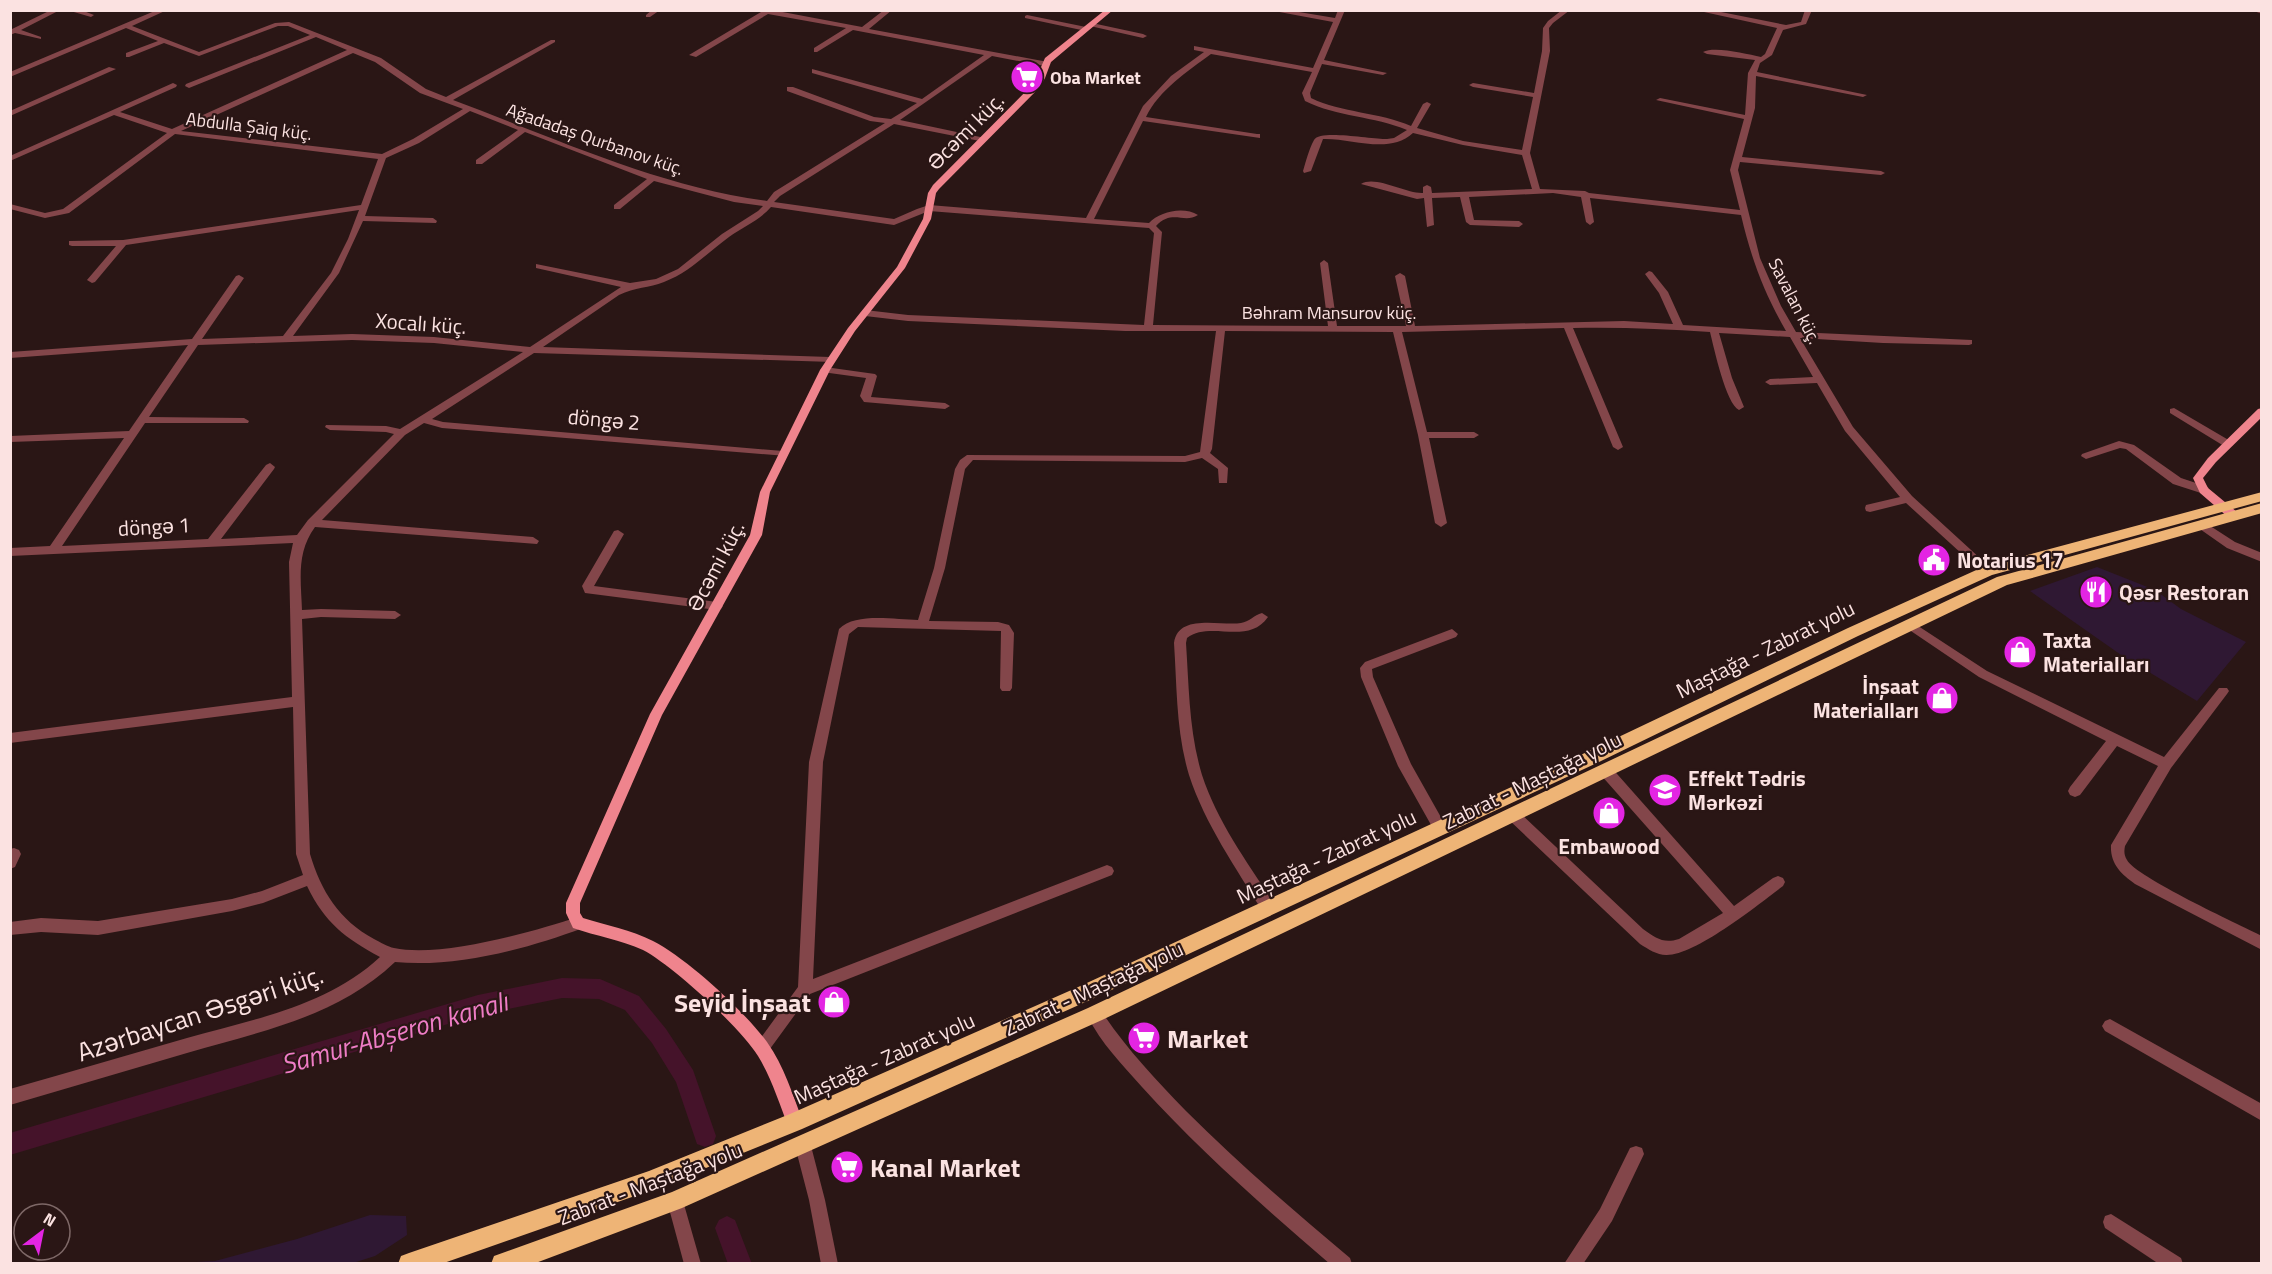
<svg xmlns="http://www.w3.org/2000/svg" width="2272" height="1274" viewBox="0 0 2272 1274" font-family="'Titillium Web',sans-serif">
<rect width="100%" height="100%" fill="#2a1615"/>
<path fill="#2f1833" d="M2097 567 2155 590 2181 609 2246 642 2197 701 2124 657 2030 591Z
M370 1215 406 1216 407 1235 375 1256 353 1263H177L215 1261 297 1239Z"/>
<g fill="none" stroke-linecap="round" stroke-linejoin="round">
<path fill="#45132a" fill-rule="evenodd" d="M562 978 600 979 639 996 666 1029 693 1070 716 1136 713 1144 705 1147 697 1144 676 1082 652 1043 625 1010 599 999 562 998 478 1015 10 1155V1133L478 995Z
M727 1216 735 1220 752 1264H728L715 1228 719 1220Z"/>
<path fill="#83464a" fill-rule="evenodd" d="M51 10H60L21 30 41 37V39L15 33 10 35V30Z
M67 10H81L94 15 91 17Z
M157 10H167L132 26 199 52 275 23 289 22 381 58 426 89 446 97 551 40H555V42L453 100C555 138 657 186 767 201L774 192 885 123 870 121 787 91V87H793L874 117 891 119 917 103 812 73V69L922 99 984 55 853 30 817 52H814V48L846 28 768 14 696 57 689 55 761 12 756 10H772L862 27 884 10H892L869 29 1048 62V66H1045L992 56 900 120 985 138V142L894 124 780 196 774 202 894 219 917 209 929 205 1086 218 1143 106 1171 76 1204 52 1194 50V46L1313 68 1333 22 1268 10H1287L1335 18 1338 10H1345L1324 60 1387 73 1383 75 1322 64 1310 93 1311 98C1342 113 1379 112 1411 126L1423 104 1427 102 1431 104 1417 128 1463 141 1522 150 1533 97 1473 87 1469 85 1473 83 1534 93 1542 51 1543 28 1548 21 1562 10H1570L1553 23 1549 28 1550 51 1530 153 1540 189 1585 191 1589 193 1740 210 1730 170 1744 119 1656 100 1660 98 1745 115 1748 73 1755 60 1707 54 1703 52C1715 46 1746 54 1761 57L1765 54 1777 28 1695 10H1711L1786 25 1801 22 1805 10H1812L1806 24 1783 30 1772 55 1760 63 1757 72 1867 95 1863 97 1756 76 1755 108 1742 157 1881 171 1885 173 1881 175 1740 162 1738 170 1760 258 1781 306 1796 332 1972 340V344L1969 345 1883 343 1800 338 1853 427 1912 496 1994 571 1988 575 1984 574 1906 503 1870 512 1866 511 1865 508 1866 505 1900 497 1845 431 1817 383 1770 385 1765 382 1770 379 1813 377 1790 337 1719 333 1732 378 1744 407 1739 410C1726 404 1714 348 1710 332 1665 329 1619 327 1573 328L1623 447 1618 450 1613 447 1564 328 1402 332 1427 432H1474L1479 435 1474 438H1429L1447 523 1441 527 1435 523 1418 435 1393 332 1225 331 1212 449 1210 453 1228 468 1227 483H1219L1218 469 1202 458 1185 462 973 460 965 469 945 568 929 621 998 622 1009 625 1014 633 1012 688 1010 691H1002L1000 688 1001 631 858 627 849 634 823 762 813 979 1107 865 1112 867 1114 871 1112 875 810 994 767 1053 762 1055 757 1053 754 1048 757 1043 798 987 809 762 839 629C856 612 895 620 918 620L934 568 955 469 960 460 967 455 1185 456 1200 452 1216 331H1125L908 321 865 316 860 313 865 310 908 315 1144 325 1154 233 1149 228 929 211 894 225 771 207C760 220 743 227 729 237 707 253 690 272 664 282 649 288 635 287 619 295L543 347 830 357 833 358V362L534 353 432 419 443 422 783 451 787 452 788 454 787 456 442 428 424 423 405 435 322 520 533 537 539 541 537 544 315 527C296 553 301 580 302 610L321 609 395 611 401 615 395 619 321 617 302 619 310 854C321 891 339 920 374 939 380 942 388 947 394 948 441 958 532 932 578 917L583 918 585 923 583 928C527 949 455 968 395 962 337 1017 262 1031 187 1053 128 1070 69 1088 10 1105V1089C70 1072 128 1055 187 1038 255 1019 327 1006 380 957 345 938 325 923 307 886L263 903 232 911 98 935 41 932 10 935V922L41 918 98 921 232 899 262 891 303 875 296 854 293 707 10 743V733L292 697 289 562 293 543 10 556V548L50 546 124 438 10 442V436L129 431 188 345 10 358V352L192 339 236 276 239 275 244 278 202 339 283 336 331 273 348 239 359 210 126 245 95 282 92 283 87 280 116 246H72L69 245V241L123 240 361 205 378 159 175 134 69 213 45 218 10 209V204L45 213 63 209 167 133 114 115 10 161V156L173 83 177 85 176 87 120 112 172 129 347 50 316 37 189 88 185 86 186 84 310 35 288 26H278L199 56 164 43 129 57H126V53L158 41 126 28 10 77V72ZM353 53 375 62 420 93 463 109 413 139 382 154 181 131ZM1211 54 1312 72 1302 93 1305 101C1337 117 1374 116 1407 130L1394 138 1387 139C1373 140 1320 129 1314 140 1309 149 1306 161 1303 171L1304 173 1311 171 1323 139C1352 138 1389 155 1413 133L1463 145 1522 155 1532 189 1432 193 1431 187 1427 185 1423 187V193C1406 194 1376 175 1361 184L1417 199 1424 198 1427 227 1434 225 1432 198 1460 197 1466 222 1470 225 1519 227 1523 224 1519 221 1474 220 1469 197 1553 193 1581 197 1586 222 1590 225 1594 222 1590 198 1741 215C1751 258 1764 293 1786 331L1683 325 1668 292 1652 272 1649 271 1645 274 1659 293 1673 324 1624 321 1415 326 1405 276 1400 273 1395 276 1406 326H1337L1328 263 1324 260 1320 263 1328 326 1153 325 1162 232 1156 226C1172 209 1184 224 1198 215 1184 206 1160 211 1149 223L1094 219 1143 121 1260 138V134H1257L1146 117C1159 90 1188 71 1211 54ZM470 111 518 130 476 160V164H482L525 132 647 179 614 205V209H620L654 181 734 202 763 206 758 211 722 234 678 269 656 279 630 283 536 264V268L621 287 530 347 434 337 352 334 293 336 339 273 363 221 436 223 437 221 433 218 365 216 386 158 419 143ZM352 340 434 343 523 352 400 429 386 426 326 425 325 427 330 430 386 432 394 434 308 520 297 535 221 539 274 469 275 467 270 463 266 465 208 539 62 546 145 423H248L249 421 244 418 149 417 198 345Z
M652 10H660L650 17H646V15Z
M2253 10H2262V14L2254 11Z
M1027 15 1086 27 1089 29 1086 31 1025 18V16Z
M1092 23 1143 34 1147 36 1143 38 1090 26V24Z
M109 67 116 69 10 116V111Z
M825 367 875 374 877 376 871 397 945 403 950 406 945 409 864 402 860 396 866 378 822 372 820 370Z
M2174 408 2232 442 2233 444 2232 446H2224L2170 413V409Z
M2119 441 2134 445 2181 478 2208 487 2209 490 2204 494 2173 484 2126 449 2120 448 2086 459 2081 456 2082 454Z
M2201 520 2235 542 2262 553V562L2227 548 2197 527 2195 524Z
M618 530 624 534 594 586 717 602 721 603 723 606 721 609 717 610 585 593 582 586 614 531Z
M1262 613 1268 617C1248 646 1210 620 1187 638L1186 643C1189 687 1189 732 1202 775 1217 821 1247 862 1273 902L1275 907 1273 912 1268 913 1263 912C1236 868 1205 824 1189 775 1176 732 1177 687 1174 643 1178 613 1220 626 1241 623 1249 622 1254 615 1262 613Z
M1909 620 1987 671 2164 757 2219 688H2227L2229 691 2227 694 2171 768 2125 846C2124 851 2124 855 2127 860 2136 877 2238 924 2262 936V950L2135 884C2121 874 2110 864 2111 845L2158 766 2117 746 2080 795 2075 797 2070 795 2068 791 2070 787 2106 741 1979 677 1905 627 1903 624 1905 621Z
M1452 629 1458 634 1456 637 1372 669 1373 677 1411 764 1447 828 1445 832 1440 834 1435 832 1398 766 1361 677 1360 668 1365 662Z
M1605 765 1610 766 1734 906 1773 878 1778 876 1783 878 1785 882 1783 886C1759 904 1695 956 1666 955 1657 955 1648 949 1640 944L1508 819 1506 815 1508 811 1513 809 1518 811 1643 929C1656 938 1663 944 1679 939L1723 913 1600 774 1598 770 1600 766Z
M14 848 19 850 21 854 15 867 10 869V849Z
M1095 1007 1100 1009C1124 1046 1155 1079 1186 1111 1238 1163 1294 1211 1350 1258L1352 1264H1330C1265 1208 1200 1151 1142 1087 1123 1065 1099 1042 1087 1014L1090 1009Z
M2110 1019 2262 1104V1121L2105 1031 2102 1026 2105 1021Z
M803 1138 809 1140 811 1146 825 1200 838 1264H821L809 1200 795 1146 797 1140Z
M1636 1146 1642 1148 1644 1154 1612 1221 1583 1264H1564L1600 1209 1630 1148Z
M675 1193 681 1195 683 1201 701 1264H684L667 1201 669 1195Z
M2111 1214 2181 1258 2183 1264H2159L2105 1228 2103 1222 2105 1216Z"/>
<path fill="#ef848d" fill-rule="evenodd" d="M1105 10H1113L1051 62 1045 78 1040 87 939 189 936 193 931 219 905 268 855 331 830 370 770 492 762 535 662 715 580 903V913L583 918C605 925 632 930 653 941 688 959 744 1011 767 1042 784 1066 793 1095 803 1122L801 1128 795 1130 789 1128C779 1103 772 1079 758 1056 741 1028 672 965 643 950 621 940 596 936 573 928L566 913V903L650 714 750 535 760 492 820 370 848 328 897 267 923 219 928 193 933 185 1034 83 1045 58Z
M2262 408V417L2216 462 2203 478 2208 488 2237 512 2238 515 2237 518H2229L2200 493 2193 478 2208 458 2258 409Z"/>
<path fill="#eeb476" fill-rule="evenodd" d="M2262 492V501L1992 575 1858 636 1599 762 1090 1000 802 1129 649 1191 441 1264H398L401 1256 409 1253 649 1171 790 1114 1076 988 1587 752 1848 628 1983 567Z
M2262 503V513L2007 585 1102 1020 682 1208 533 1264H491L494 1256 672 1192 1088 1008 1997 577Z"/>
</g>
<defs>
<symbol id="supermarket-disc" viewBox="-11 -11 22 22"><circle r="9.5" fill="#e325e3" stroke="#2a1615"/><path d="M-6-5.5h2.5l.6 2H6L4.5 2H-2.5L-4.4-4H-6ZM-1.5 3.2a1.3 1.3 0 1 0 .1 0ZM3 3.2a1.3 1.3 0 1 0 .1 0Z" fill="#fff"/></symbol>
<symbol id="civic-disc" viewBox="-11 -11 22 22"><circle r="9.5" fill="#e325e3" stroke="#2a1615"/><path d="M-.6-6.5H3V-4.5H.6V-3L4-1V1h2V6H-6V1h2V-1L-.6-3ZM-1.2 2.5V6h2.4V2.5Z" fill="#fff"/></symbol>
<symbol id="restaurant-disc" viewBox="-11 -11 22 22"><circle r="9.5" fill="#e325e3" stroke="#2a1615"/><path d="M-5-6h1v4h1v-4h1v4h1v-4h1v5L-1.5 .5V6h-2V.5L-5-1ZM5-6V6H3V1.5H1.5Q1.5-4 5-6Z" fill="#fff"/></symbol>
<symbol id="shop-disc" viewBox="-11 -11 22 22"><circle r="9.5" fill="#e325e3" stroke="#2a1615"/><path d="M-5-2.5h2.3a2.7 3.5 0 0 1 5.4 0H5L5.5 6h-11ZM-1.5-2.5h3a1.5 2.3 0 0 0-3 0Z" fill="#fff"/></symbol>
<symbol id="university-disc" viewBox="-11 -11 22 22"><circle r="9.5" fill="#e325e3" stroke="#2a1615"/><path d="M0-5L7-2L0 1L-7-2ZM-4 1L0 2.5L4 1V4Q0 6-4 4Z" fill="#fff"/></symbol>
</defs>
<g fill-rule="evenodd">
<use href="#supermarket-disc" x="1008" y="58" width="38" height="38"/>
<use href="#civic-disc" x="1915" y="541" width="38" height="38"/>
<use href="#restaurant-disc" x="2077" y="573" width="38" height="38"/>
<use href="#shop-disc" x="2001" y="633" width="38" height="38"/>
<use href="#shop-disc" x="1923" y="679" width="38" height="38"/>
<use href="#university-disc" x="1646" y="771" width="38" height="38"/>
<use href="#shop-disc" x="1590" y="794" width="38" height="38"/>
<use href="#shop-disc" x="815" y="983" width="38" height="38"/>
<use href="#supermarket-disc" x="1125" y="1019" width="38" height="38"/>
<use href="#supermarket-disc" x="828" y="1148" width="38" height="38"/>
</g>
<g text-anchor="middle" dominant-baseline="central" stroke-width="4.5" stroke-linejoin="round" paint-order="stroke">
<g font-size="18" font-weight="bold" fill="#fbe2e1" stroke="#2a1615" text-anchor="start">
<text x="1050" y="77">Oba Market</text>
</g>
<g font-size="18" fill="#fbe2e1" stroke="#2a1615">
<text transform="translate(249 126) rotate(7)">Abdulla Şaiq küç.</text>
<text transform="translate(595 139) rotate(19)">Ağadadaş Qurbanov küç.</text>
<text transform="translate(1795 301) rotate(63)">Savalan küç.</text>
<text x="1329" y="312">Bəhram Mansurov küç.</text>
</g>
<g font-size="21" fill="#fbe2e1" stroke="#2a1615">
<text transform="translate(965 131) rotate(-45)">Əcəmi küç.</text>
<text transform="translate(421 323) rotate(4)">Xocalı küç.</text>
<text transform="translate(604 419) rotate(5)">döngə 2</text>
<text transform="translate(154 526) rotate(-3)">döngə 1</text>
<text transform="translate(715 566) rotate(-62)">Əcəmi küç.</text>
<text transform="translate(1765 649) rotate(-26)">Maştağa - Zabrat yolu</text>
<text transform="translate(1532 780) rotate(-26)">Zabrat - Maştağa yolu</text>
<text transform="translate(1326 856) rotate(-25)">Maştağa - Zabrat yolu</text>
<text transform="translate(1093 988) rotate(-25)">Zabrat - Maştağa yolu</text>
<text transform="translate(884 1058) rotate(-24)">Maştağa - Zabrat yolu</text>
<text transform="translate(650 1183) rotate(-21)">Zabrat - Maştağa yolu</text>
</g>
<g font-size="21" font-weight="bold" fill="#fbe2e1" stroke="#2a1615" text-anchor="start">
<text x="1957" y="560">Notarius 17</text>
<text x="2119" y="592">Qəsr Restoran</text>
<text x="2043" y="640">Taxta<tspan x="2043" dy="24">Materialları</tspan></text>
<text x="1919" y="686" text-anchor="end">İnşaat<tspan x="1919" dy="24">Materialları</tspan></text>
<text x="1688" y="778">Effekt Tədris<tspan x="1688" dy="24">Mərkəzi</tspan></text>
<text x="1609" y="846" text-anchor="middle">Embawood</text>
</g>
<g font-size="26" font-weight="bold" fill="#fbe2e1" stroke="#2a1615" text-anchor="start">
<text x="811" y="1002" text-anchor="end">Seyid İnşaat</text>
<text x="1167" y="1038">Market</text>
<text x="870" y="1167">Kanal Market</text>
</g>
<g font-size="26" fill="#fbe2e1" stroke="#2a1615">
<text transform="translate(200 1013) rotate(-18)">Azərbaycan Əsgəri küç.</text>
</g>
<g font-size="27" font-style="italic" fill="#ee7cc5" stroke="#2a1615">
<text transform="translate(394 1032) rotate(-16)">Samur-Abşeron kanalı</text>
</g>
</g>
<rect width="2272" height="1274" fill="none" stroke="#fbe2e1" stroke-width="24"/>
<g transform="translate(42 1232) rotate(32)"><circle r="28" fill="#2a1615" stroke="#7e6867" stroke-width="1.5"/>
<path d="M0-4.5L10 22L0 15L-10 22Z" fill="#e325e3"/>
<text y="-9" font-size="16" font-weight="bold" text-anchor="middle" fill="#fbe2e1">N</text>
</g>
</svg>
